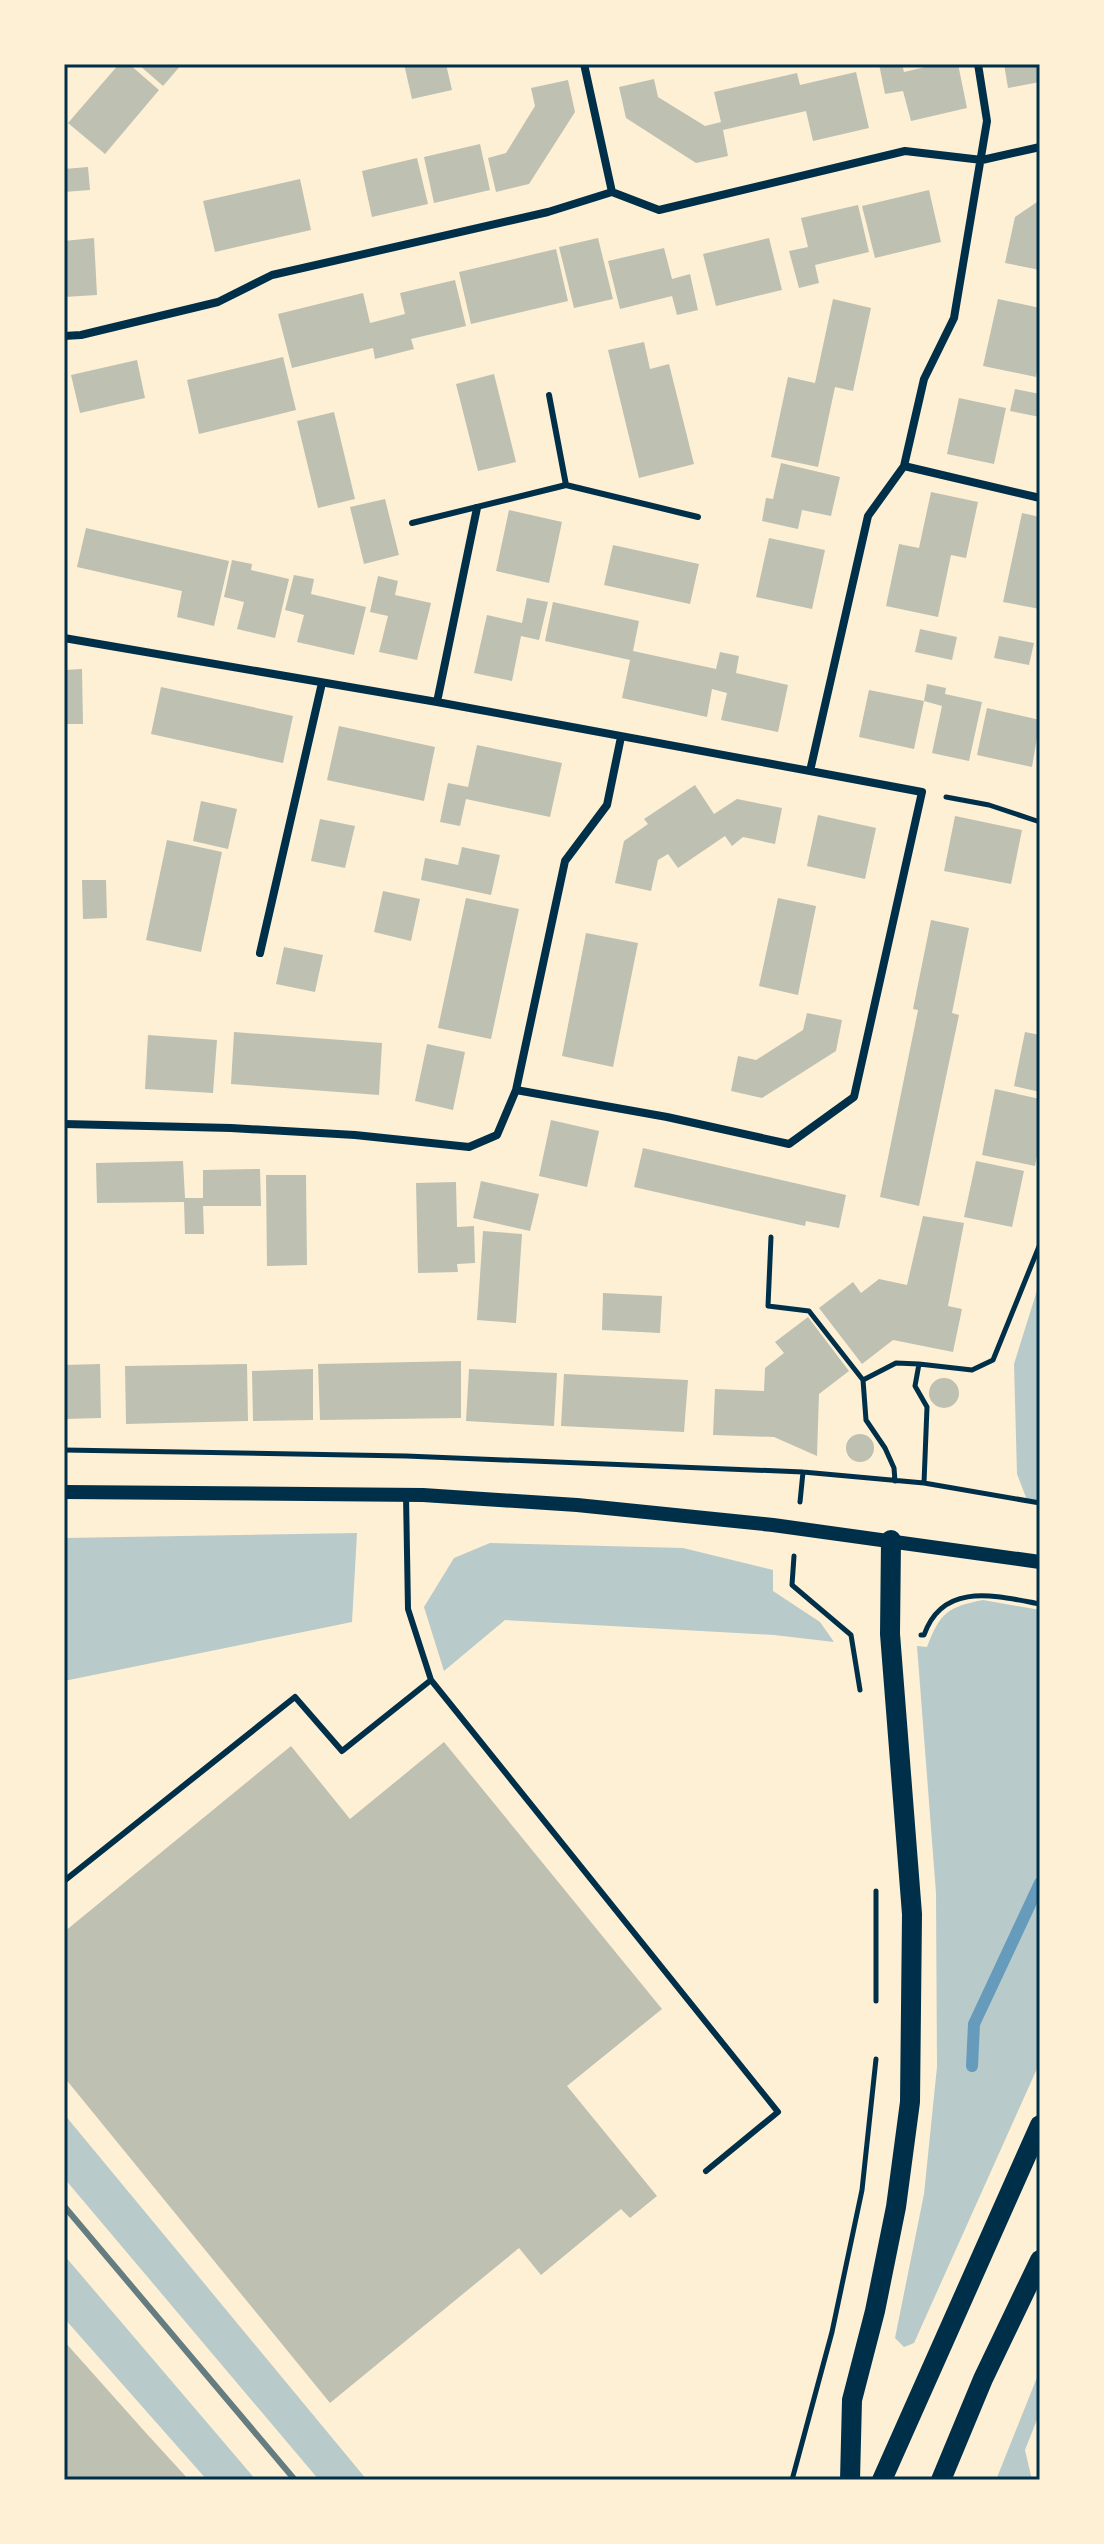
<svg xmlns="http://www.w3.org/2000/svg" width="1104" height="2544" viewBox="0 0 1104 2544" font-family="'Work Sans',sans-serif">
<rect width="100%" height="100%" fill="#fdf0d5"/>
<path fill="#b9caca" d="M1040 1281V1502L1027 1500 1017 1474 1014 1364Z
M357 1533 352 1622 64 1681V1538Z
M490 1543 683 1548 773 1570V1591L820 1622 834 1642 774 1635 505 1620 444 1671 424 1607 454 1558Z
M983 1600 1040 1610V2062L914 2343 904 2347 895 2338 924 2194 937 2067 936 1893 917 1646 927 1647C940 1613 947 1607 983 1600Z
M64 2114 367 2480H319L64 2178Z
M64 2255 256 2480H207L64 2318Z
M1040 2370V2412L1025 2450 1032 2480H996Z"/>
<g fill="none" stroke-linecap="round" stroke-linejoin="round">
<path stroke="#669bbc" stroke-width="12" d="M972 2066 974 2024 1040 1883"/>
</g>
<path fill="#bec0b2" d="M119 64H129L159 90 105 154 68 123Z
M138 64H182L163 86Z
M404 64H446L452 90 412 99Z
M879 64H902L904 72 938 64H958L967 108 911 121 903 91 885 94Z
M1004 64H1040V82L1008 88Z
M856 72 869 128 813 141 806 111 723 130 728 156 696 163 626 118 619 87 654 79 658 97 705 126 721 122 714 92 797 73 800 85Z
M568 80 575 112 529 184 496 192 488 158 506 153 535 106 531 88Z
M480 144 490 190 434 203 424 157Z
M417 158 428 204 372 217 362 171Z
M88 167 90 190 64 192V169Z
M300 179 311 230 215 252 203 201Z
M929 190 941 242 875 258 862 206Z
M1040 200V270L1005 263 1015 217Z
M858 205 869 252 815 265 819 283 799 288 789 251 808 247 801 218Z
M94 238 97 295 64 297V241Z
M598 238 613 299 574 308 559 247Z
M769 238 782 290 716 306 703 254Z
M664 248 672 279 690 274 698 310 677 315 672 296 620 309 608 261Z
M556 249 568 301 471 324 459 272Z
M455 280 466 326 411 339 414 349 375 359 373 348 292 368 278 314 363 293 370 323 405 314 400 293Z
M833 299 871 308 853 391 835 387 818 467 771 457 788 377 815 383Z
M998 299 1040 308V356L1036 377 983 366Z
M644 342 650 369 669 364 694 464 639 478 608 350Z
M283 357 296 410 199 434 187 380Z
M137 360 145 398 80 413 71 375Z
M494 374 516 462 478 471 456 384Z
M1015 389 1040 394V417L1010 411Z
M959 398 1006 408 994 464 947 454Z
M334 412 355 499 318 508 297 421Z
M781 463 840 477 831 516 802 510 798 529 762 521 766 498 773 499Z
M931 492 978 502 966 558 951 555 938 617 886 606 899 544 919 548Z
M385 499 399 555 364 564 350 507Z
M509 510 562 522 549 583 496 571Z
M1022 513 1040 517V609L1003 602Z
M86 528 229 561 214 626 177 617 182 591 77 567Z
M769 538 825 550 812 609 756 597Z
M613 545 699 564 690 604 604 585Z
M232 560 252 564 251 570 289 579 275 638 237 629 244 602 224 597Z
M294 575 314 579 311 594 366 607 354 655 297 642 304 615 285 610Z
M378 576 398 581 395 595 431 603 417 660 379 652 388 616 370 612Z
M527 598 548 602 539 640 521 636 512 681 474 673 487 615 522 623Z
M553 602 639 621 633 651 716 669 720 652 739 656 736 673 788 685 778 732 721 720 727 693 712 689 707 717 622 698 630 660 545 641Z
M920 629 957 637 952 660 915 652Z
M999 636 1034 643 1029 665 994 658Z
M82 669 83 724H64V670Z
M927 684 946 688 945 694 982 702 969 761 932 753 942 706 924 701Z
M161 687 293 716 283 763 151 734Z
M869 690 924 701 914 749 859 737Z
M987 708 1040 720 1032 767 977 755Z
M339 726 435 747 424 801 327 780Z
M477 745 562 763 550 817 466 799 460 826 440 822 448 783 468 787Z
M695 785 714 814 737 799 782 808 775 844 743 837 732 846 725 836 678 868 668 854 658 860 651 891 615 883 624 841 648 824 644 819Z
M201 801 237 809 228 849 193 841Z
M818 815 876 828 865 879 807 866Z
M955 816 1022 830 1011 884 944 871Z
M320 819 355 826 345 868 311 861Z
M167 840 222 852 201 952 146 940Z
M462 847 500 855 491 895 421 880 425 858 458 865Z
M82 880H106L107 918 83 919Z
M383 891 420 899 411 941 374 932Z
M466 898 519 909 491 1039 438 1028Z
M778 898 816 906 798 995 759 986Z
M931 920 969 928 952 1013 959 1015 919 1206 880 1197 918 1010 913 1009Z
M586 933 638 943 613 1067 562 1056Z
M284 947 323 955 315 992 276 984Z
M807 1013 842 1020 836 1051 762 1098 731 1091 738 1056 756 1060 803 1030Z
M234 1032 382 1043 379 1095 231 1084Z
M1025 1032 1040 1035V1092L1014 1086Z
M148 1035 217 1040 213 1093 145 1089Z
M427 1044 465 1052 453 1110 415 1101Z
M995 1089 1040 1099V1140L1035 1166 982 1155Z
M551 1120 599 1131 587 1187 539 1176Z
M643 1148 846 1195 839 1228 806 1221 805 1226 634 1187Z
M183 1161 185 1198H203V1170L260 1169 261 1206H203L204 1234H185L184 1202 97 1203 96 1163Z
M976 1161 1024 1171 1012 1227 964 1217Z
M266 1175H306L307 1265 267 1266Z
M481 1181 539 1194 530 1231 473 1218Z
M456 1182 457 1227 474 1226 475 1263 457 1264 458 1272 418 1273 416 1183Z
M923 1216 964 1223 948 1306 962 1309 953 1352 893 1340 862 1364 819 1308 853 1282 861 1293 879 1279 907 1285Z
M483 1231 522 1234 516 1323 477 1320Z
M603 1293 662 1296 660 1333 602 1330Z
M808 1317 849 1371 819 1394 817 1456 774 1437 713 1435 715 1389 764 1391 765 1368 784 1353 775 1342Z
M461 1361V1418L320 1420 318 1364Z
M100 1364 101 1418 64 1419V1365Z
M247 1364 248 1421 126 1424 125 1366Z
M313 1369V1420L253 1421 252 1371Z
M469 1369 557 1373 554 1426 466 1421Z
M564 1374 688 1380 684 1432 561 1426Z
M929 1393a15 15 0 1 1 30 0a15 15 0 1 1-30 0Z
M846 1448a14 14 0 1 1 28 0a14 14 0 1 1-28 0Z
M444 1742 662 2009 567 2086 657 2196 630 2218 621 2209 541 2275 519 2248 330 2403 64 2077V1932L291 1746 350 1819Z
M64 2341 146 2433 189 2480H64Z"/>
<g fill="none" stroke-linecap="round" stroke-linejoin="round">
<path stroke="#003049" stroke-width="5" d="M946 797 989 805 1040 822
M771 1237 768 1306 809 1311 863 1380 866 1420 885 1448 894 1468 895 1481
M919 1364 972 1370 993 1360 1040 1244
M863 1380 896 1363 919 1364 915 1386 927 1407 924 1483
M64 1450 406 1456 803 1472 924 1483 1040 1503
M800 1502 803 1472
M794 1556 792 1585 851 1635 860 1690
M921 1635H924C943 1581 996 1596 1040 1604
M876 1891V2001
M792 2480 832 2332 862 2190 876 2059"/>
<path stroke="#003049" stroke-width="6" d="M549 395 566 485
M412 523 566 485 698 517
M406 1495 408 1609 431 1680 778 2112 706 2171
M64 1881 295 1697 342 1751 431 1680"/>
<path stroke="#003049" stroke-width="8" d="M584 64 612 192
M64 336 81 335 218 302 272 275 548 212 612 192 659 210 905 151 982 160 1040 147
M904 466 1040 498
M64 638 437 702 810 771 868 516 904 466 924 379 954 318 987 121 978 64
M437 702 477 508
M260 953 322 683
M516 1090 667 1117 789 1144 854 1097 922 792 810 771
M64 1124 231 1128 355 1135 469 1147 497 1135 516 1090 565 861 607 805 621 737"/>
<path stroke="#003049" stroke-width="14" d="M64 1492 423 1495 577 1505 773 1525 1040 1562"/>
<path stroke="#003049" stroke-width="20" d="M850 2480 852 2400 875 2311 896 2207 910 2102 912 1914 890 1634 891 1540
M882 2480 1040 2125
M941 2480 983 2379 1040 2260"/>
<path stroke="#657d81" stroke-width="6" d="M64 2206 295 2480"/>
</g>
<rect width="1104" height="2544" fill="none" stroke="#fdf0d5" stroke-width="132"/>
<rect x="66" y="66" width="972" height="2412" fill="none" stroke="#003049" stroke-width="3"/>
</svg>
